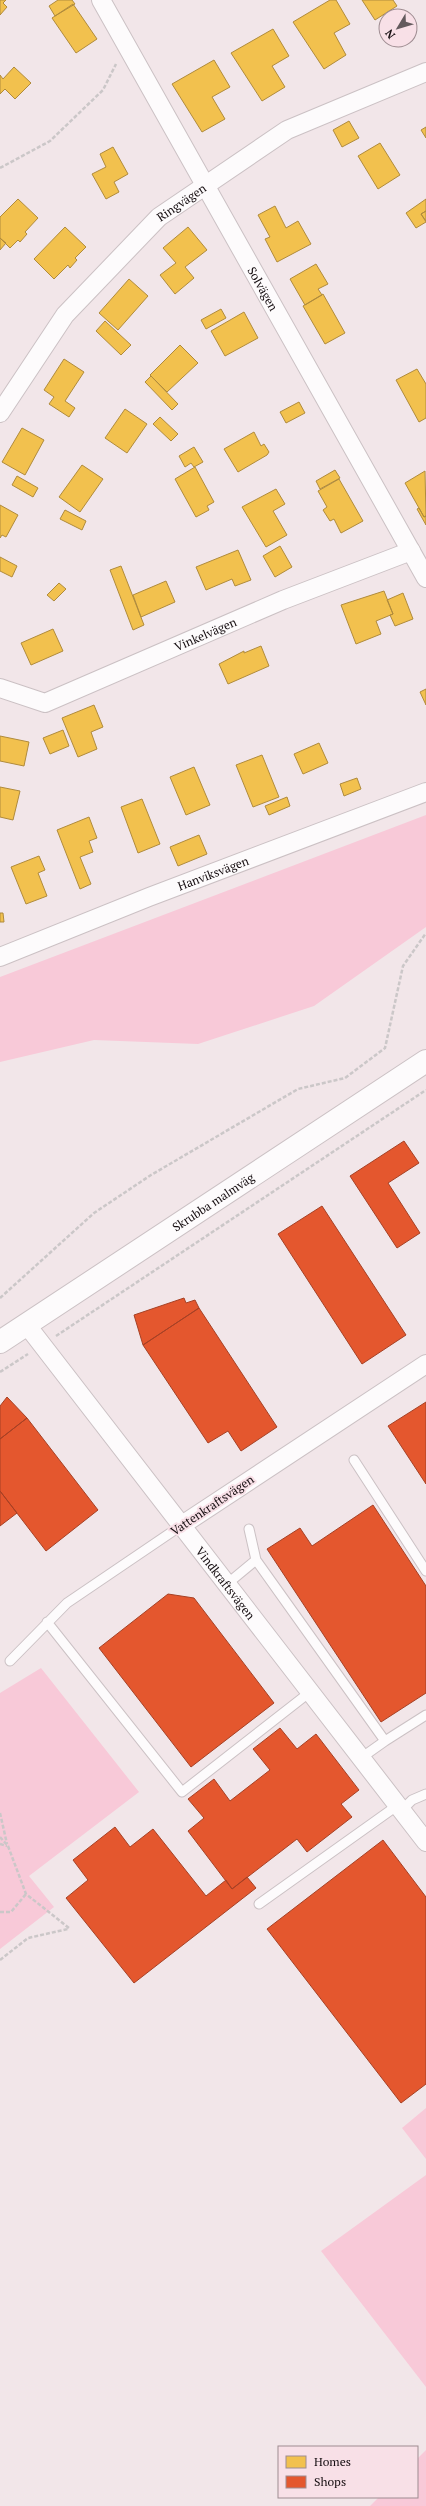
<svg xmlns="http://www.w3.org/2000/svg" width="426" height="2506" viewBox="0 0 426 2506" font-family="'PT Serif',serif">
<rect width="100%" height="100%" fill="#f2e6e9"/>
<path fill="#f8c9d8" d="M426 815V927L314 1006 198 1044 94 1040 0 1062V977Z
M41 1668 139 1792 29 1876 54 1907 0 1949V1693Z
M426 2108V2159L402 2128Z
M426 2175V2387L321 2251Z
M426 2450V2506H370L379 2497H417V2459Z"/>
<path fill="#f2c14e" stroke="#b08b3c" d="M0 0H6L3 3 7 7 0 15Z
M58 0H72L75 4 55 16 49 6Z
M330 0H336L350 24 334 33 346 55 324 69 293 22Z
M362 0H393L397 6 375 20Z
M73 4 97 39 76 53 52 18Z
M273 29 289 56 272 66 285 87 262 101 231 53Z
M214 60 230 87 212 97 225 119 202 132 172 84Z
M14 67 31 83 15 99 5 89 0 94V75L3 79Z
M349 121 359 138 342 147 333 130Z
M426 127V138L421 130Z
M380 143 400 175 378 189 358 156Z
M113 147 128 174 114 182 119 192 106 199 92 174 106 167 100 154Z
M18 199 38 218 25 232 27 234 20 242 18 240 10 248 0 238V217Z
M426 199V211L421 214 426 222 416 228 406 213Z
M275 206 286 228 298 221 311 244 277 262 265 239 270 237 258 215Z
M426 211V221L421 214Z
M65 227 86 247 75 258 77 260 70 268 68 265 54 279 34 259Z
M188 227 207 250 185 267 194 278 175 294 160 275 176 263 163 248Z
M0 238 6 243 0 250Z
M316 264 328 284 318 289 322 295 305 305 290 279Z
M129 279 148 296 118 330 99 313Z
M323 294 345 333 325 344 303 306Z
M221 309 226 318 206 329 201 320Z
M244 312 258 338 225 356 211 331Z
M105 321 131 345 121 355 96 331Z
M180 345 198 363 167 392 150 375Z
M64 359 84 372 65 401 75 408 69 417 49 404 54 397 44 390Z
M417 369 426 384V418L419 422 396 380Z
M151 376 178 404 172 410 145 382Z
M299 402 305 413 286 423 280 412Z
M125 409 147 424 127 453 105 438Z
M160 417 178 434 171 441 153 424Z
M22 428 44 440 25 475 2 462Z
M254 432 261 446 264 444 269 452 267 455 238 472 224 449Z
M194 447 203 462 194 467 191 463 185 467 179 456Z
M82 465 103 479 80 512 59 497Z
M195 467 214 502 207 506 209 510 196 517 175 479Z
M335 470 340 478 320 489 316 481Z
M425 471 426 516 424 517 405 483Z
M17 476 38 488 33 497 12 485Z
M339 479 363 521 341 533 334 519 330 521 323 510 327 507 318 491Z
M276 489 285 504 273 511 287 535 266 547 242 507Z
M0 505 18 515 6 537 2 535 0 538Z
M419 508 424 517 426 516V525L417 509Z
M65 510 86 521 82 530 60 519Z
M280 546 292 567 275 577 263 556Z
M238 550 251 580 235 586 232 579 206 590 196 567Z
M0 557 17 566 12 577 0 571Z
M121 566 144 625 133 630 110 570Z
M166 581 175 602 141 617 133 595Z
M59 583 66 589 54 601 47 595Z
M384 591 393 614 376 621 381 634 356 644 341 605Z
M403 593 413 619 395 626 390 615 393 614 387 600Z
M53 629 63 651 31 665 21 643Z
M261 646 269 666 228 684 219 664 244 651V653Z
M426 689V705L420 692Z
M94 705 103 727 91 732 97 749 78 757 62 718Z
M63 730 69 746 50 754 43 738Z
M0 736 29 742 24 766 0 761Z
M319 743 328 763 303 774 294 754Z
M262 755 279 797 253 807 236 765Z
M194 767 210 805 186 815 170 777Z
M357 778 361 789 344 796 340 784Z
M0 787 20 791 13 820 0 817Z
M287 797 290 806 269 815 265 806Z
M142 799 160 844 138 853 121 807Z
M89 817 97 838 89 841 93 852 80 857 91 884 80 889 57 830Z
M199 835 207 854 178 866 170 847Z
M39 856 45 870 38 873 47 896 26 904 11 867Z
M0 913H3L4 922H0Z"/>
<path fill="#e4572e" stroke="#a64125" d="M404 1141 419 1163 388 1183 420 1233 397 1248 350 1176Z
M322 1206 406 1335 362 1364 278 1234Z
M184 1298 186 1303 195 1300 199 1308 143 1345 134 1315Z
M199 1308 277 1427 241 1451 228 1431 208 1443 143 1345Z
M7 1397 27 1418 0 1439V1406Z
M426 1402V1484L388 1426Z
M27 1418 98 1510 46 1551 0 1491V1439Z
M0 1491 17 1513 0 1526Z
M373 1505 426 1586V1693L381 1722 267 1549 300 1528 312 1546Z
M168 1594 194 1598 274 1703 191 1767 99 1648Z
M280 1728 297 1749 316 1734 359 1790 341 1804 352 1817 307 1852 297 1839 232 1889 188 1831 204 1818 188 1799 214 1779 230 1801 270 1770 253 1749Z
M115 1827 130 1847 153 1829 206 1896 226 1880 232 1889 247 1877 256 1888 134 1983 66 1898 88 1880 73 1860Z
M383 1840 426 1897V2084L401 2103 267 1929Z"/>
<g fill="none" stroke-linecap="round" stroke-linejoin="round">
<defs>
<path id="lane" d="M354 1460 426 1571
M249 1529 256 1560
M227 1584 256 1560 385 1741 361 1758
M47 1622 182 1792 310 1692
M10 1661 67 1603 182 1525
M385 1741 426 1715
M402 1810 412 1800 426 1794
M259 1904 398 1805"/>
<g id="street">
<path id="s1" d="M101 0 426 578"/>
<path id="s2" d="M0 413 65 315 159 217 287 130 426 72"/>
<path id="s3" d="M0 688 45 703 283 600 411 551"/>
<path id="s4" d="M0 957 149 897 426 792"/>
<path id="s5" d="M26 1324 426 1842"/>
<path d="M182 1525 426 1364"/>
</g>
<g id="secondary">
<path id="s6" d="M0 1342 426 1061"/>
</g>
</defs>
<use href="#lane" stroke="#cbc1c4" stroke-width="11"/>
<use href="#street" stroke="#cbc1c4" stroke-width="20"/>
<use href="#secondary" stroke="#cbc1c4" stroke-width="24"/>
<path stroke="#cbc7c8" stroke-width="2.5" stroke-dasharray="4 2" stroke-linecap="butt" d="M0 168 50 141 103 90 116 64
M0 1298 94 1213 151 1175 298 1089 345 1078 385 1048 403 966 426 933
M56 1336 426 1090
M0 1372 28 1354
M0 1813 7 1844
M0 1837 8 1846 26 1894 69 1928
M0 1844 7 1846
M0 1912H11L26 1894
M0 1960 28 1938 68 1929"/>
<use href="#lane" stroke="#fdfbfc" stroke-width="9"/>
<use href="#street" stroke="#fdfbfc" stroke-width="18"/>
<use href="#secondary" stroke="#fdfbfc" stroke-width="22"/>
</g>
<g text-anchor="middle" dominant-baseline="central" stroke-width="4" stroke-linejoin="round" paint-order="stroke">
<g font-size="12" fill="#160e11" stroke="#f8e0e7">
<text stroke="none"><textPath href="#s2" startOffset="280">Ringvägen</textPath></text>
<text stroke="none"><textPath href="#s1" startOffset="331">Solvägen</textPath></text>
<text stroke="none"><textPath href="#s3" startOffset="222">Vinkelvägen</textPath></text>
<text stroke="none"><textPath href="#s4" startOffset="229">Hanviksvägen</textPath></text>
<text stroke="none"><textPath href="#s6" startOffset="255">Skrubba malmväg</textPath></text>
<text transform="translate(212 1505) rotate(-34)">Vattenkraftsvägen</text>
<text stroke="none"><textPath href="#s5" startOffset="327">Vindkraftsvägen</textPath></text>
</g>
</g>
<rect x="278" y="2446" width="140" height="52" fill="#f8e0e7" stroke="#9e8c91"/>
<rect x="286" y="2456" width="20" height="12" fill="#f2c14e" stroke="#9e8c91"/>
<text x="314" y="2466" font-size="12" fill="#160e11">Homes</text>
<rect x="286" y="2476" width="20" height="12" fill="#e4572e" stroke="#9e8c91"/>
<text x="314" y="2486" font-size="12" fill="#160e11">Shops</text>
<g transform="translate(398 28) rotate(232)"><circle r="19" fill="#f8e0e7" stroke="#9e8c91"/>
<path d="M0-3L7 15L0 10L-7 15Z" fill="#635a5d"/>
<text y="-6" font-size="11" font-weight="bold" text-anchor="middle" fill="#160e11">N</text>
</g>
</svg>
